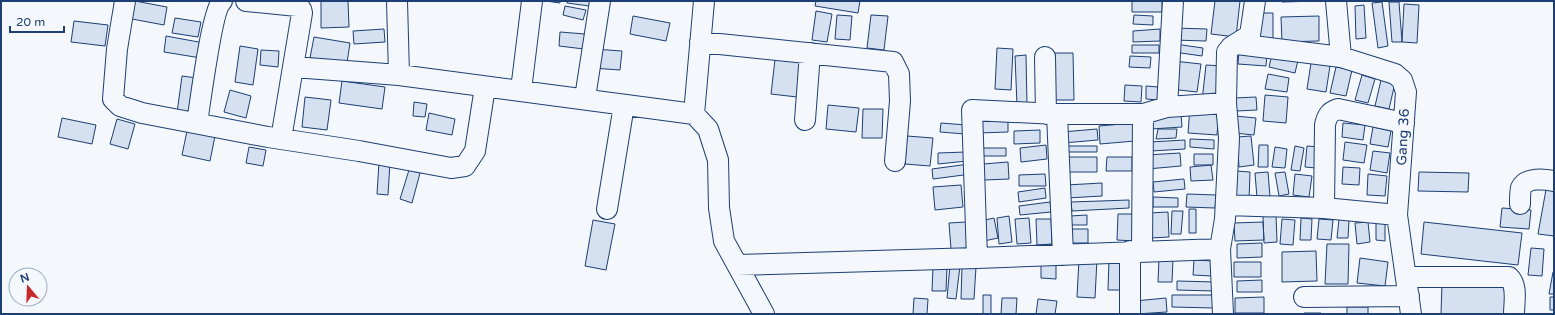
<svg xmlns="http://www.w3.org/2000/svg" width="1555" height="315" viewBox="0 0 1555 315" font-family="'Varela Round',sans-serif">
<rect width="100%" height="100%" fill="#f4f7fb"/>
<path fill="#d5e0f0" stroke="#1d3f73" d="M135 1 167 7 164 25 132 19Z
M321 1H348L349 27 321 28Z
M546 1H560V3Z
M567 1H590L589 6 567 3Z
M816 1H860L858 13 815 6Z
M1132 1H1162V12H1132Z
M1215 1H1240L1236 37 1211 34Z
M1282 1H1318L1282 2Z
M1382 2 1388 46 1378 48 1372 3Z
M1389 2H1399L1402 42H1392Z
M1404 4 1419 5 1417 43 1402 42Z
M1364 5 1366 38 1356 39 1355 6Z
M565 6 586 10 583 20 563 15Z
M816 11 832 14 827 42 812 40Z
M1256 13H1273V40L1257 41Z
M837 15 852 16 850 40 835 39Z
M871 15 888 16 884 50 867 48Z
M1134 15 1153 16V25L1133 24Z
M633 16 670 23 666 41 630 34Z
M1319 16V41L1282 42 1281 17Z
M175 18 201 22 198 37 172 33Z
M74 21 108 25 105 46 71 42Z
M1174 28 1207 29 1206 41 1173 40Z
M384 29 385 42 354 44 353 31Z
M1160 29V41L1133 42V31Z
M560 32 585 34 584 49 559 46Z
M166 36 204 43 201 58 164 52Z
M314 37 350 43 347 63 310 58Z
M1175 44 1203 48 1202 56 1174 52Z
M1132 45H1159V53H1132Z
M240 46 258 49 253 85 235 82Z
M997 48 1013 49 1011 90 995 89Z
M594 49 622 51 620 70 592 68Z
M261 50 279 51 278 67 260 65Z
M776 51 802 53 797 97 771 94Z
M1239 51 1267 54 1266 66 1238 64Z
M1049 53H1073L1074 100H1050Z
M1272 54 1298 60 1295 73 1269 67Z
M1026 55 1027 105H1017L1015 56Z
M1130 56 1151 57 1150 68 1129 67Z
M1173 61 1201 64 1197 92 1170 89Z
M1311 63 1330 66 1326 92 1307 89Z
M1206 65 1223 66 1220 102 1202 101Z
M1336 67 1352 70 1346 96 1330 93Z
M1268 74 1289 78 1287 92 1265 89Z
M1362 75 1375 79 1368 103 1355 100Z
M182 76 197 78 192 115 177 113Z
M1381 80 1395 83 1389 109 1375 106Z
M342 81 385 87 382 109 339 103Z
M1125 85 1142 86 1141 102 1124 101Z
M1146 86 1158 87V100L1146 99Z
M230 90 251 96 246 118 224 112Z
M1265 95 1288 97 1286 123 1263 121Z
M305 97 331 100 327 130 302 127Z
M1256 97 1257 110 1236 111 1235 98Z
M414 102 427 104 425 117 413 116Z
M828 105 859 108 856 132 826 129Z
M1190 107 1219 109 1217 135 1188 133Z
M863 109H883L882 138H862Z
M429 113 455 119 452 135 426 130Z
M1181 114 1182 127 1151 129V115Z
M1235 116 1256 118 1254 135 1234 133Z
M62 118 96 125 92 144 58 137Z
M1008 118V132L978 133V119Z
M117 119 135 124 128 149 110 144Z
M941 123 966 125 965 134 940 132Z
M1134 123 1135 141 1100 144 1099 126Z
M1343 123 1365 125 1363 140 1342 137Z
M188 126 216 131 210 161 182 155Z
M1373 127 1391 131 1388 147 1370 144Z
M1097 129 1098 140 1063 143 1062 132Z
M1158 129H1177L1176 138 1156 139Z
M1040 130V143L1014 144V131Z
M907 136 933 138 930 166 905 164Z
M1251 136 1254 165 1239 167 1237 137Z
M1190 139 1214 140V149L1190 147Z
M1185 140V149L1151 151 1150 142Z
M1345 142 1367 145 1364 163 1343 160Z
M1046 145 1047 159 1021 162 1020 148Z
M1259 145H1268V167H1258Z
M1065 146H1097V152H1065Z
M1295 146 1304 148 1300 171 1291 170Z
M1307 146 1319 147 1316 168 1305 167Z
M249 147 266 150 263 166 246 163Z
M1275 147 1287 149 1285 168 1272 167Z
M982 148H1006V156H982Z
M1373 151 1390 153 1387 173 1370 170Z
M966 152 967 161 938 164V153Z
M1180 153 1181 166 1147 169 1146 155Z
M1194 154H1213V165H1194Z
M1066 157H1097V172H1066Z
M1107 157H1132V171H1106Z
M379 162 390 163 388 195 377 194Z
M1008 162 1009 179 984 180 983 164Z
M969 164 971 174 933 179 932 169Z
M1211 165 1213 180 1191 181 1190 167Z
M1343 167 1360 168 1359 185 1342 184Z
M409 170 420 173 412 203 400 199Z
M1236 171 1250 172 1249 201 1235 200Z
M1268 172 1270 197 1257 198 1255 173Z
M1285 172 1289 194 1279 196 1275 173Z
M1419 172 1469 173 1468 192 1418 191Z
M1045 174 1046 186H1019V175Z
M1295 174 1312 176 1309 197 1293 195Z
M1368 174 1387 176 1385 196 1367 195Z
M1184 179 1185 189 1154 192 1153 182Z
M1102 183V196L1067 198 1066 185Z
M1547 184 1554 186V236L1538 234Z
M961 185 963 207 935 210 933 187Z
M1045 188 1046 198 1019 202 1018 192Z
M1187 194 1216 195 1215 208 1186 207Z
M1153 197 1178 198V207H1153Z
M1129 200V208L1072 211 1071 202Z
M1050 202 1051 212 1020 215 1019 206Z
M1502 208 1531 210 1529 229 1500 227Z
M1189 209H1196V233H1189Z
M1172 211H1183L1181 234H1171Z
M1168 212 1169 237 1150 238 1149 213Z
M1118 214H1136L1135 241 1117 240Z
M1087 215V225H1070V216Z
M1276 215 1277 242 1264 243 1263 216Z
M1009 216 1012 242 999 244 997 218Z
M994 218 998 238 984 241 981 221Z
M1029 218 1031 243 1017 244 1015 219Z
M1301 218 1312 219 1311 240H1300Z
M1036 219H1051L1052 244 1037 245Z
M1282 219 1295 220 1293 245 1280 244Z
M1319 219 1333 220 1331 240 1317 239Z
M1339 219 1349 220 1348 238H1337Z
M593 220 615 224 606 270 585 266Z
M1376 221H1385V241L1376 240Z
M966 222 968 248 951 249 949 223Z
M1263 222 1264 240 1235 241 1234 223Z
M1368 222 1370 242 1357 244 1355 223Z
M1424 222 1522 233 1518 265 1421 254Z
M1066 229H1088V243H1067Z
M1262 243V257L1237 258V244Z
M1327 244H1349L1348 284H1325Z
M1531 248 1544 249 1542 276 1528 275Z
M1316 251 1317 281 1282 282V252Z
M1056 258V279L1041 278V259Z
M1159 258 1173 259 1172 282H1158Z
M1360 258 1388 262 1385 286 1357 283Z
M1079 259H1097L1095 298 1077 297Z
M1123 259V290H1108L1109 260Z
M1194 260 1214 261 1212 276 1193 275Z
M1234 262H1261V277H1234Z
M950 266H960L956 299 947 298Z
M962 266 976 267 974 299H961Z
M933 267H947L946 291H932Z
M1553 272 1554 273V294H1549Z
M1262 280V292H1237V281Z
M1177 281 1215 282V291L1177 290Z
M1442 282 1508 286 1506 314H1441Z
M983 295H991V314H983Z
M1172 295H1214V308L1172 307Z
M1264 297V313H1235V298Z
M1550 297H1554V310H1550Z
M914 298 928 299 927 314H913Z
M1002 298H1017L1016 314H1001Z
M1166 298 1167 312 1136 314 1135 301Z
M1038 299 1057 301 1055 314H1036Z
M1347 307H1368V314H1347Z
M1304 313H1321V314H1304Z"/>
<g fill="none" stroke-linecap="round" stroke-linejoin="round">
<defs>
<path id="minor" d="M125 1 117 49 113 99 120 106 142 113 268 137 359 151 451 168 465 166 475 151 485 87
M246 1 297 6 301 9 302 13 281 139
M1336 1 1341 57 1395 74 1402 80 1406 92 1397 215 1411 314
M700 42 893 62 899 74 900 101 895 161
M1237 44 1341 57
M1045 57 1046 114
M294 67 399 75 397 1
M399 75 694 114 708 129 718 160 719 208 724 241 764 314
M521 90 532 1
M585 98 600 1
M1167 107 1173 1
M694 114 704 1
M1057 114 1063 255
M805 120 810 53
M197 123C200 104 212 10 222 1
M1520 204C1520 199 1520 192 1521 188 1526 177 1545 179 1554 181
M1226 205 1324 208 1397 215
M1324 208 1325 125C1327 116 1329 112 1338 109L1404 123
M607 209 624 105
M1220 249 1223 314
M1130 251V314
M1142 251 1143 114
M977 258 972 110 1057 114H1143L1167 107 1226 103
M737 265 977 258 1220 249 1225 219 1229 138 1226 103 1227 52 1231 47 1250 35 1255 1
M1406 277H1509C1518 286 1514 302 1514 314
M1304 297 1409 296"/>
</defs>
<use href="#minor" stroke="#1d3f73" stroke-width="22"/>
<use href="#minor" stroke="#f4f7fb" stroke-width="20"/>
</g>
<g text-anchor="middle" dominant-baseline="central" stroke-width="3" stroke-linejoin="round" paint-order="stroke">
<g font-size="14" fill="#1d3f73" stroke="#f4f7fb">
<text transform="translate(1403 137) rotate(-87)">Gang 36</text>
</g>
</g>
<rect width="1555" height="315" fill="none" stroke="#1d3f73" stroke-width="4"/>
<g transform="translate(28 287) rotate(341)"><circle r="19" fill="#f4f7fb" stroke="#9eadc5"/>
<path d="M0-3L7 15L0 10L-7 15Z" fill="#c62828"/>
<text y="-6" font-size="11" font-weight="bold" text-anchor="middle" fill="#1d3f73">N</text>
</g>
<path d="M10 26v6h54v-6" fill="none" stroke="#1d3f73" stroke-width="2"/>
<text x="16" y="26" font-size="12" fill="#1d3f73" stroke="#f4f7fb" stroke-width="3" paint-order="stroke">20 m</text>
</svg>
